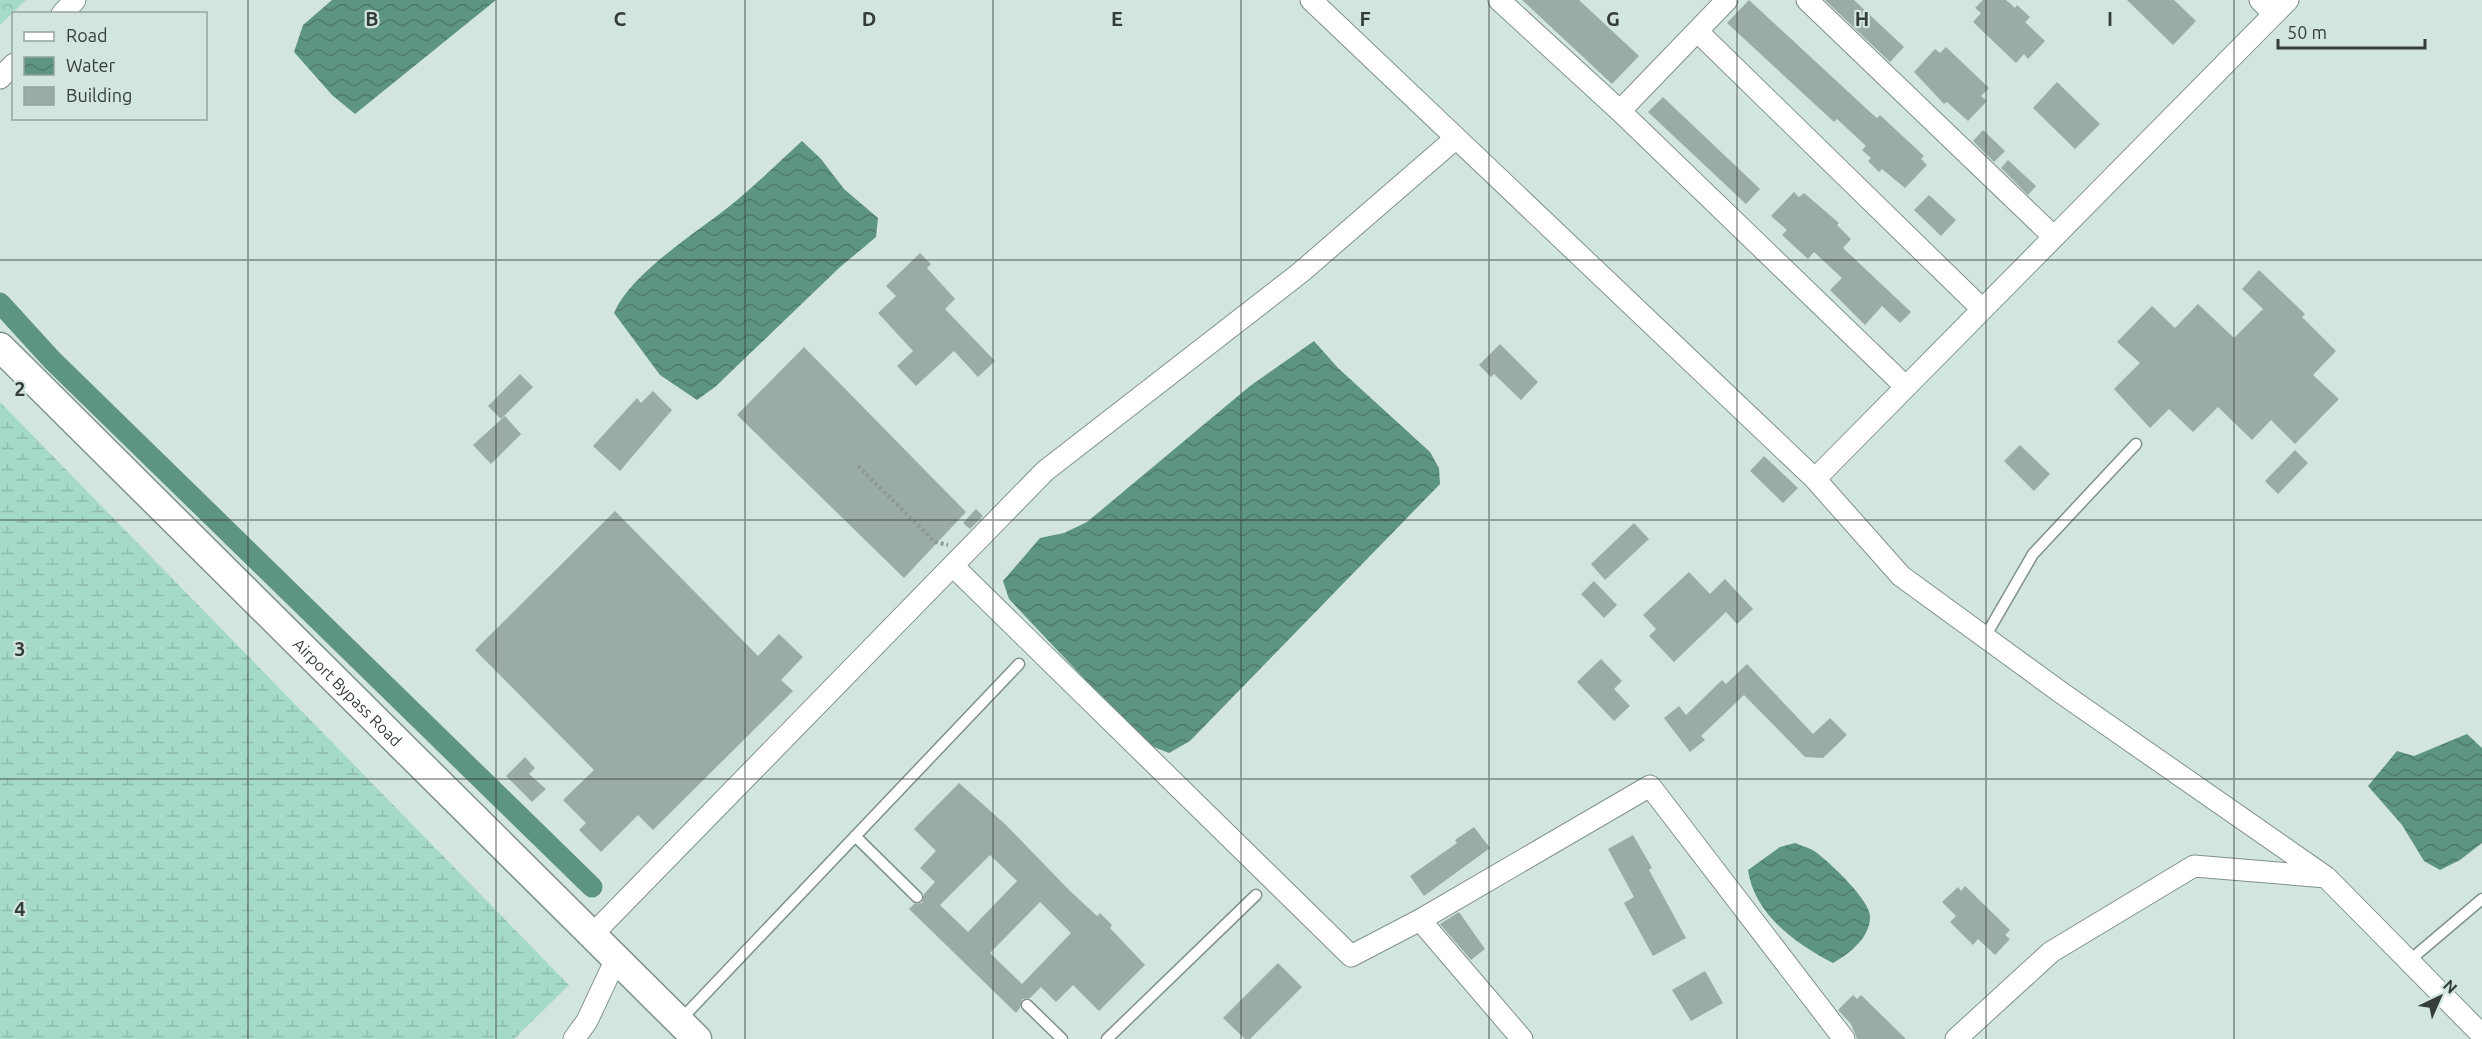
<svg xmlns="http://www.w3.org/2000/svg" width="2482" height="1039" viewBox="0 0 2482 1039" font-family="Ubuntu,sans-serif">
<defs>
<pattern id="forest-crowns" width="20" height="18" patternUnits="userSpaceOnUse" patternTransform="scale(1.5)"><rect width="20" height="18" fill="#a5dac9"/><path d="M2 6a3 3 0 1 1 6 0M12 15a3 3 0 1 1 6 0" fill="none" stroke="#8fbcad"/></pattern>
<pattern id="wetland-marsh" width="20" height="14" patternUnits="userSpaceOnUse" patternTransform="scale(1.5)"><rect width="20" height="14" fill="#a5dac9"/><path d="M1 5h8M5 5V1M11 12h8M15 12V8" fill="none" stroke="#8fbcad"/></pattern>
<pattern id="water-waves" width="16" height="10" patternUnits="userSpaceOnUse" patternTransform="scale(1.5)"><rect width="16" height="10" fill="#5d9484"/><path d="M0 5q4-4 8 0t8 0" fill="none" stroke="#4e7a6d"/></pattern>
</defs>
<rect width="100%" height="100%" fill="#d3e5df"/>
<path fill="url(#forest-crowns)" d="M0 0H26L0 25Z"/>
<path fill="url(#wetland-marsh)" d="M0 402 569 985 514 1039H0Z"/>
<path fill="url(#water-waves)" d="M332 0H496L355 114 332 95 294 52 303 25Z
M802 141 821 159 844 189 878 218 876 237 839 268 715 387 697 400 660 375 614 313C632 271 700 231 736 201 759 182 780 161 802 141Z
M1314 341 1338 368 1430 452 1439 468 1440 484 1190 741 1169 753 1146 744 1009 599 1003 581 1040 538 1064 533 1087 522 1250 386Z
M2467 734 2482 748V843L2460 860 2440 870 2424 861 2402 825 2368 786 2397 751 2414 756Z
M1795 843C1802 846 1811 848 1817 853 1830 863 1871 901 1870 917 1870 938 1849 954 1833 963 1796 944 1754 914 1748 870L1780 847Z"/>
<g fill="none" stroke-linecap="round" stroke-linejoin="round">
<path stroke="#5d9484" stroke-width="21" d="M0 303 52 360 592 887"/>
</g>
<path fill="#9baca6" fill-rule="evenodd" d="M1522 0H1579L1639 56 1612 84Z
M1749 0 1870 112 1877 118 1880 115 1924 156 1921 159 1927 165 1905 188 1882 169 1879 172 1868 161 1871 158 1862 150 1866 146 1837 119 1834 122 1727 23Z
M1825 0H1854L1904 47 1890 62Z
M1983 0H2006L2015 8 2017 5 2030 17 2025 22 2045 41 2028 59 2024 54 2016 63 1973 22 1981 13 1975 8Z
M2127 0H2174L2196 21 2173 45Z
M1946 47 1989 88 1981 96 1987 101 1968 121 1947 102 1944 104 1914 72 1935 49 1940 53Z
M2057 82 2100 124 2075 149 2033 108Z
M1663 97 1760 189 1746 204 1648 112Z
M1983 130 2005 151 1994 162 1973 141Z
M2008 160 2036 186 2028 195 2001 168Z
M1794 192 1799 197 1804 193 1839 223 1837 225 1851 239 1843 248 1911 312 1900 323 1882 306 1865 325 1830 290 1842 278 1814 252 1808 259 1782 235 1787 230 1771 216Z
M1929 195 1956 220 1941 236 1914 210Z
M920 253 931 264 927 268 955 299 945 309 995 361 978 377 954 351 916 386 897 366 913 351 878 313 896 296 886 286Z
M2259 270 2305 314 2302 317 2336 351 2313 375 2339 399 2295 444 2271 420 2252 440 2218 407 2193 432 2169 409 2150 428 2114 389 2140 363 2117 342 2152 306 2175 328 2198 304 2234 338 2263 309 2242 289Z
M1500 344 1538 382 1521 400 1494 374 1491 377 1479 365Z
M804 347 966 512 904 578 737 415Z
M520 374 533 387 501 419 488 406Z
M653 391 672 410 620 471 593 446 637 398 641 403Z
M505 416 521 434 491 464 473 445Z
M2020 445 2050 474 2034 491 2004 461Z
M2295 450 2308 463 2278 494 2265 481Z
M1764 456 1798 488 1783 503 1750 471Z
M976 509 983 516 970 529 963 523Z
M615 511 758 656 779 634 803 657 781 680 793 691 653 830 638 815 601 852 579 830 586 823 563 800 594 770 475 650Z
M1634 523 1649 539 1605 580 1591 564Z
M1689 572 1710 594 1725 579 1753 609 1737 624 1726 612 1674 662 1649 636 1656 629 1643 615Z
M1594 581 1617 605 1604 618 1581 594Z
M1601 659 1622 681 1614 689 1630 706 1614 721 1577 682Z
M1747 664 1813 734 1830 718 1847 735 1823 758 1805 757 1744 695 1701 736 1705 740 1690 752 1664 718 1679 706 1686 715 1722 680 1726 684Z
M525 757 535 768 529 774 546 789 532 802 506 776Z
M959 783 1005 824 1069 890 1097 916 1100 913 1112 925 1110 928 1145 965 1099 1011 1073 985 1056 1002 1041 987 1030 998 1022 999 1020 1008 1016 1013 909 909 914 904 922 903 924 894 935 882 920 868 936 851 914 829ZM990 855 1017 881 968 932 940 905ZM1040 902 1071 933 1022 984 990 953Z
M1474 827 1490 848 1424 896 1410 876 1457 843 1455 840Z
M1633 835 1652 868 1649 870 1686 938 1653 956 1624 903 1634 897 1608 849Z
M1965 886 2010 930 2005 935 2010 939 1995 955 1978 939 1973 945 1950 922 1956 916 1942 902 1958 887 1961 891Z
M1459 912 1485 949 1471 960 1440 924Z
M1278 963 1302 987 1250 1039H1245L1223 1018Z
M1705 971 1723 1003 1691 1021 1672 990Z
M1853 995 1857 999 1861 995 1906 1039H1857L1851 1024 1838 1010Z"/>
<g fill="none" stroke-linecap="round" stroke-linejoin="round">
<defs>
<path id="lane" d="M1985 637 2033 554 2136 444
M855 836 917 897
M2410 960 2482 899
M1027 1005 1062 1039
M688 1012 1019 664
M1107 1039 1256 895"/>
<path id="street" d="M1311 0 1815 479 1901 576 2063 694 2326 877 2482 1035
M1499 0 1620 111 1906 387
M1807 0 2054 237
M2260 0 2274 14
M62 14 75 0
M1697 31 1982 309
M0 78 14 64
M1620 111 1727 0
M1815 479 2288 0
M953 566 1351 956 1420 920 1522 1039
M1420 920 1650 786 1844 1039
M592 935 1045 471 1300 273 1456 138
M574 1039 587 1021 616 959
M1956 1039 2051 952 2194 866 2326 877"/>
<g id="secondary">
<path id="s1" d="M0 347 697 1039"/>
</g>
</defs>
<use href="#lane" stroke="#80918c" stroke-width="13"/>
<use href="#street" stroke="#80918c" stroke-width="23"/>
<use href="#secondary" stroke="#80918c" stroke-width="31"/>
<path stroke="#8c9a95" stroke-width="4" stroke-dasharray="3 3" stroke-linecap="butt" d="M858 466 935 542 948 545"/>
<use href="#lane" stroke="#fff" stroke-width="10"/>
<use href="#street" stroke="#fff" stroke-width="21"/>
<use href="#secondary" stroke="#fff" stroke-width="28"/>
</g>
<path fill="none" stroke="#353d3a" stroke-width="1.5" stroke-opacity="0.55" d="M248 0V1039M496 0V1039M745 0V1039M993 0V1039M1241 0V1039M1489 0V1039M1737 0V1039M1986 0V1039M2234 0V1039M0 260H2482M0 520H2482M0 779H2482"/>
<g text-anchor="middle" dominant-baseline="central" stroke-width="4.5" stroke-linejoin="round" paint-order="stroke">
<g font-size="16" fill="#353d3a" stroke="#d3e5df">
<text stroke="none"><textPath href="#s1" startOffset="490">Airport Bypass Road</textPath></text>
</g>
</g>
<g font-size="20" text-anchor="middle" font-weight="bold" fill="#353d3a" stroke="#d3e5df" stroke-width="4.5" stroke-linejoin="round" paint-order="stroke">
<text x="372" y="26">B</text>
<text x="620" y="26">C</text>
<text x="869" y="26">D</text>
<text x="1117" y="26">E</text>
<text x="1365" y="26">F</text>
<text x="1613" y="26">G</text>
<text x="1862" y="26">H</text>
<text x="2110" y="26">I</text>
<text x="20" y="396">2</text>
<text x="20" y="656">3</text>
<text x="20" y="916">4</text>
</g>
<rect x="12" y="12" width="195" height="108" fill="#d3e5df" stroke="#94a29d" stroke-width="1.5"/>
<rect x="24" y="32" width="30" height="9" fill="#ffffff" stroke="#94a29d" stroke-width="1.5"/>
<text x="66" y="42" font-size="18" fill="#353d3a">Road</text>
<rect x="24" y="57" width="30" height="18" fill="url(#water-waves)" stroke="#94a29d" stroke-width="1.5"/>
<text x="66" y="72" font-size="18" fill="#353d3a">Water</text>
<rect x="24" y="87" width="30" height="18" fill="#9baca6" stroke="#94a29d" stroke-width="1.5"/>
<text x="66" y="102" font-size="18" fill="#353d3a">Building</text>
<g transform="translate(2440 997) rotate(44)" stroke="#d3e5df" stroke-width="4.5" paint-order="stroke">
<path d="M0-4.5L10 22L0 15L-10 22Z" fill="#353d3a"/>
<text y="-9" font-size="16" font-weight="bold" text-anchor="middle" fill="#353d3a">N</text>
</g>
<path d="M2278 39v9h147v-9" fill="none" stroke="#353d3a" stroke-width="3"/>
<text x="2287" y="39" font-size="18" fill="#353d3a" stroke="#d3e5df" stroke-width="4.5" paint-order="stroke">50 m</text>
</svg>
